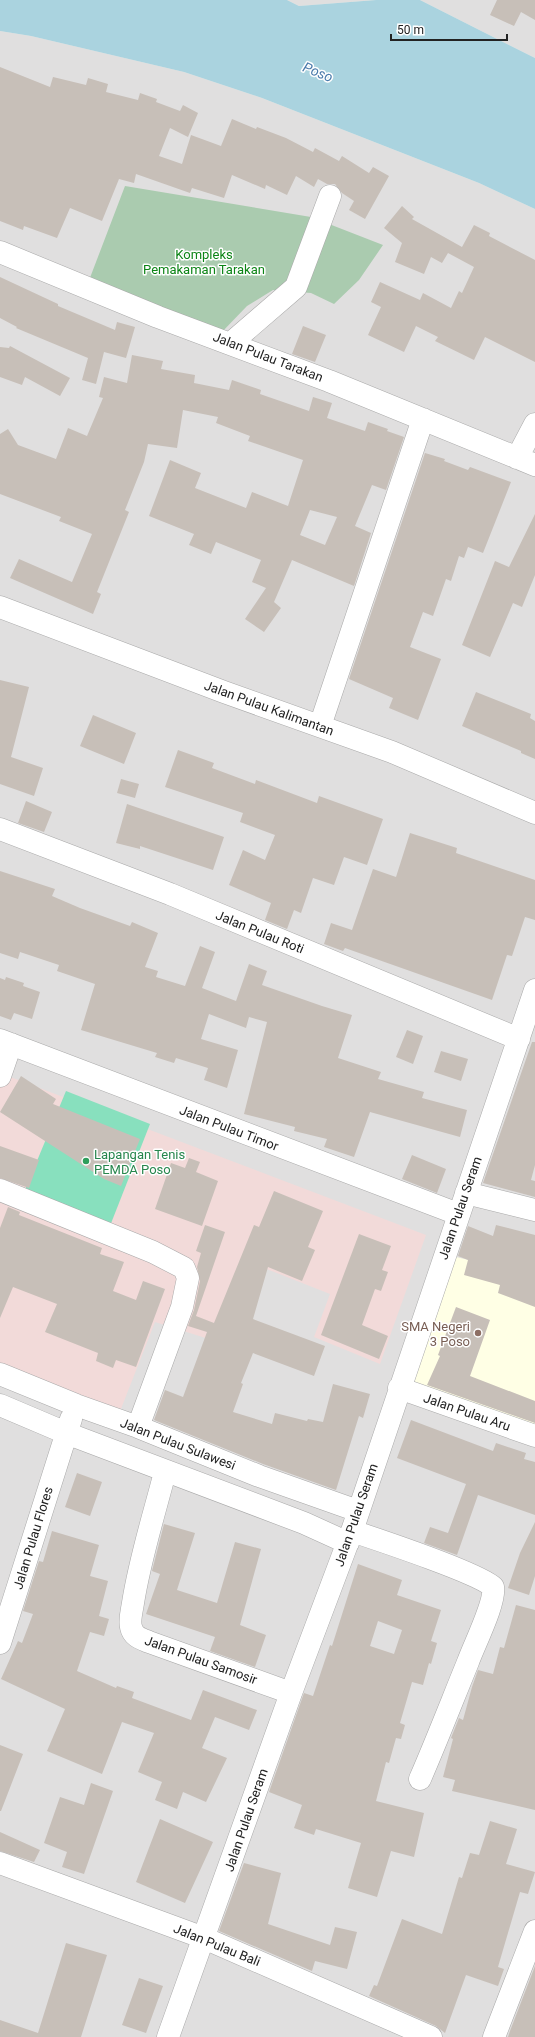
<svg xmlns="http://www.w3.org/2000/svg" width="535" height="2037" viewBox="0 0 535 2037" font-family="Roboto,sans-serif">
<rect width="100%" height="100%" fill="#f2efe9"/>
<path fill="#e0dfdf" d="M287 0H376L299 6Z
M420 0H535V58Z
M0 31 31 36 184 72 262 98 479 183 535 209V2037H0Z"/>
<path fill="#f2dad9" d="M0 1073 426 1235 380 1364 314 1337 330 1294 259 1266 234 1347 155 1322 117 1419 0 1375Z"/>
<path fill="#ffffe5" d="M448 1255 535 1276V1438L401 1390Z"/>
<path fill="#aacbaf" d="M125 186 311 217 383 245 359 280 334 304 311 293 273 290 247 306 221 333 88 283Z"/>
<path fill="#88e0be" d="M66 1091 150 1124 108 1231 22 1197Z"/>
<path fill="#aad3df" d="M0 0H287L299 6 376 0H420L535 58V209L479 183 262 98 184 72 31 36 0 31Z"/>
<path fill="#c7bfb8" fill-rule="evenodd" d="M497 0H535V20L521 12 514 26 490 15Z
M0 67 50 87 53 77 86 85 88 78 108 84 106 92 138 100 140 93 157 99 156 102 180 111 183 105 198 113 188 137 170 128 159 156 182 164 191 135 221 146 232 119 256 129 257 127 286 138 313 152 315 148 339 161 342 156 369 173 373 167 389 176 365 219 349 210 354 201 342 193 335 184H327L318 179 314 187 296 176 287 195 266 185 265 189 232 175 224 198 192 188 190 193 136 174 134 183 119 179 102 221 70 208 57 238 24 226 23 230 0 221Z
M402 206 414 217 412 219 462 247 474 225 490 233 489 236 535 260V362L485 337 474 360 435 341 438 337 416 326 404 352 368 335 381 307 371 302 380 282 420 300 423 293 451 308 459 291 462 293 474 267 448 253 442 263 431 257 424 274 395 262 402 243 384 228Z
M0 277 58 304V306L115 330 117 322 135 327 126 358 104 352 96 384 82 380 88 358 16 328 17 327 0 318Z
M303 326 326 335 315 362 292 354Z
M10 346 70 378 60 396 25 377 22 385 0 377V347L9 348Z
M132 355 163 361 161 369 195 375 194 383 229 390 232 380 261 390 260 394 309 411 313 397 332 403 327 418 365 431 368 422 388 429 387 431 404 437 386 490 372 485 355 526 371 533 354 586 292 560 274 602 281 608 264 632 245 619 266 588 252 582 261 560 216 542 211 554 189 545 194 534 149 516 170 460 201 473 195 488 246 508 252 492 288 506 303 460 248 441 250 436 216 423 218 417 183 410 177 448 148 444 144 462 125 510 129 512 97 592 101 594 93 614 10 578 19 559 72 582 92 534 59 521 61 517 0 494V434L8 429 18 445 56 459 68 428 87 436 103 398 99 397 104 377 127 383ZM310 510 337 517 325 545 300 535Z
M425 453 445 459 444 461 468 470 470 467 511 482 483 553 468 547 464 558 459 556 451 581 446 579 433 616 423 612 410 647 441 659 418 720 389 708 393 698 349 679Z
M535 514V575L522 607 513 603 490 657 462 645 495 561 509 567Z
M0 680 29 687 11 757 43 768 34 796 0 784Z
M476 692 531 714 530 718 535 721V759L521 753V751L462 726Z
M93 715 136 733 124 764 80 746Z
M178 750 214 763 212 768 255 784 256 780 317 803 319 796 383 819 367 865 344 857 334 885 313 878 301 913 294 910 287 929 265 920 271 903 229 885 243 850 265 860 275 835 240 822 243 813 165 787Z
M121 779 139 784 135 798 117 793Z
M26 801 52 812 44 832 18 823Z
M127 804 224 837 213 870 140 846V849L116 843Z
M410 833 457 848 456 853 535 880V920L525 917 512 956 507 955 492 1000 345 948 343 951 324 944 331 923 352 930 373 869 396 877Z
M0 871 55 889 52 896 80 908 130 926 132 922 158 933 145 967 158 971 156 977 185 986 200 946 215 952 202 988 236 1001 249 964 267 971 262 985 322 1006 352 1015 338 1058 381 1072 378 1079 424 1092 422 1098 467 1110 460 1137 370 1112 354 1157 324 1147 327 1139 294 1131 295 1127 244 1114 267 1022 249 1017 246 1028 209 1014 201 1039 238 1050 227 1088 204 1080 208 1068 176 1058 174 1063 155 1057 157 1053 81 1030 95 984 57 971 59 965 20 952 18 959 0 953Z
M6 977 24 983 23 986 40 992 32 1019 14 1013 11 1020 0 1016V978L5 980Z
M407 1030 423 1036 413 1064 396 1057Z
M532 1042H535V1165L531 1180 535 1181V1197L483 1183Z
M441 1051 468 1059 461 1081 434 1072Z
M21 1076 56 1099 53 1104 140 1139 121 1186 104 1179 0 1112Z
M0 1146 39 1160 29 1188 0 1178Z
M412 1155 446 1169 437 1193 402 1179Z
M189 1158 200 1162 196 1172 218 1181 202 1226 155 1209 171 1163 185 1168Z
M274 1191 323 1211 308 1247 315 1250 302 1281 268 1267 253 1319 325 1346 314 1376 253 1353 241 1383 243 1384 233 1412 272 1424 275 1413 307 1421 308 1419 323 1422 333 1384 370 1394 363 1418 359 1416 336 1490 263 1464 154 1420 165 1390 183 1397 207 1332 188 1326 194 1310 200 1281 197 1267 201 1253 196 1251 205 1225 225 1232 196 1316 214 1323 254 1225 259 1227Z
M8 1207 20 1212 19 1215 102 1248 100 1254 124 1262 113 1291 136 1300 143 1281 165 1289 136 1367 116 1360 113 1368 96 1361 98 1353 45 1332 57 1304 13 1287 0 1318V1228Z
M496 1225 535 1235V1307L498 1293 500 1285 464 1275 468 1260 458 1256 468 1226 493 1236Z
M359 1234 391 1246 382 1270 388 1272 381 1291 375 1289 362 1325 388 1336 379 1359 321 1335Z
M456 1307 490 1320 470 1376 535 1401V1423L427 1385 440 1356 438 1355Z
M411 1420 493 1451 496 1443 526 1453 524 1459 535 1462V1515L478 1495 457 1555 424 1543 430 1527 448 1533 466 1484 397 1458Z
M77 1473 102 1482 90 1516 65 1507Z
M535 1522V1576L529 1595 508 1588 520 1553Z
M164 1524 195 1533 177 1590 217 1603 235 1542 261 1549 240 1625 266 1635 255 1667 210 1651 215 1637 146 1614 160 1574 152 1571Z
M52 1531 99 1545 90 1576 108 1581 99 1616 109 1619 104 1636 90 1632 77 1671 116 1688 117 1686 134 1692 132 1698 191 1720 203 1690 257 1710 249 1730 215 1717 202 1748 227 1758 206 1802 183 1792 177 1809 155 1800 162 1782 138 1772 154 1733 122 1722 102 1774 47 1751 65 1709 1 1679 18 1641 22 1643 33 1614 23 1611 39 1561 43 1562Z
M358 1564 402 1580 397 1595 441 1610 431 1641 437 1643 431 1664 429 1663 423 1685 412 1682 400 1723 405 1725 401 1739 396 1738 389 1763 386 1762 376 1801 424 1813 414 1857 391 1851 377 1897 348 1888 361 1843 316 1829 314 1835 294 1828 302 1805 269 1792 304 1693 313 1696 330 1645 332 1646ZM378 1621 402 1630 394 1654 370 1646Z
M516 1605 535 1610V1810L452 1791 455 1780 443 1777 453 1739 451 1738 459 1718 463 1720 472 1687 478 1670 493 1674 500 1647 504 1648Z
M0 1745 23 1754 1 1811H0Z
M91 1783 113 1791 84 1874 62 1867 67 1852 44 1843 60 1797 84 1805Z
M160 1819 213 1842 185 1903 136 1882Z
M490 1821 517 1829 506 1864 535 1872 528 1894 520 1892 498 1967 504 1969 498 1986 466 1975 445 2033 436 2026 369 1996 374 1985 377 1986 402 1919 442 1934 459 1877 462 1878 470 1853 479 1855Z
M0 1832 40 1850 34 1862 0 1851Z
M244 1863 281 1873 268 1924 330 1945 335 1927 357 1932 347 1969 315 1961 312 1971 219 1931Z
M66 1943 107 1955 81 2037H0V2020L38 2033Z
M535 1966V2037H508L510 2031Z
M139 1978 163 1986 146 2033 122 2025Z"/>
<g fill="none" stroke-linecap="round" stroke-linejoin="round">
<defs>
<path id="minor" d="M0 252 158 317 329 381 535 465
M231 343 296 287 330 196
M517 458 535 424
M0 607 224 692 392 752 535 813
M320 726 423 419
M0 829 170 894 519 1039
M0 1040 458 1214
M0 1076 11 1044
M0 1190 153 1252 184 1268 188 1278 182 1307 138 1427
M466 1193 535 1210
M0 1374 76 1405 138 1427 259 1476 358 1511
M399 1388 535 1436
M0 1405 66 1433 304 1523 348 1543
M165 1472C154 1515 140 1558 133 1603 132 1610 129 1620 131 1627 133 1637 142 1639 149 1642L291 1693
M352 1531C373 1538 485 1575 493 1587 496 1602 474 1645 468 1662 452 1701 437 1740 420 1779
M0 1643 71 1419
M0 1863 204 1938 431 2037
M168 2037 291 1693 352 1531 535 990
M494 2037 535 1931"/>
</defs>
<use href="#minor" stroke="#a9a9a9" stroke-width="23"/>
<use href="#minor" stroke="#fff" stroke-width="22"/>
</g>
<circle fill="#2e9e5b" stroke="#fff" stroke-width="1.5" cx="86" cy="1161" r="4"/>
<circle fill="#8d6e63" stroke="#fff" stroke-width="1.5" cx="478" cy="1333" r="4"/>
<g text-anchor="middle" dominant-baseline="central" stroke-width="3" stroke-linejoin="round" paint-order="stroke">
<g font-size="13" fill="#0c8416" stroke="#fff">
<text x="204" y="254">Kompleks<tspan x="204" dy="15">Pemakaman Tarakan</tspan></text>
</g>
<g font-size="13" fill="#222" stroke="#fff">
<text transform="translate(268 357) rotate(21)">Jalan Pulau Tarakan</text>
<text transform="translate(269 708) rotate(20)">Jalan Pulau Kalimantan</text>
<text transform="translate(260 932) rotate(22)">Jalan Pulau Roti</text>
<text transform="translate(229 1128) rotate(21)">Jalan Pulau Timor</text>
<text transform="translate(460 1208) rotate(-71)">Jalan Pulau Seram</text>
<text transform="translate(467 1412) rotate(19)">Jalan Pulau Aru</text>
<text transform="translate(178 1444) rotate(21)">Jalan Pulau Sulawesi</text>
<text transform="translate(356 1515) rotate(-71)">Jalan Pulau Seram</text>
<text transform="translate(33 1538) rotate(-73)">Jalan Pulau Flores</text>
<text transform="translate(201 1660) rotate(20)">Jalan Pulau Samosir</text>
<text transform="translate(246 1820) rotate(-71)">Jalan Pulau Seram</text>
<text transform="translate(217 1945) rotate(22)">Jalan Pulau Bali</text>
</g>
<g font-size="13" fill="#27864d" stroke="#fff" text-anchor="start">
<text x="94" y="1154">Lapangan Tenis<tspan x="94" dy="15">PEMDA Poso</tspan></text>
</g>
<g font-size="13" fill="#785e54" stroke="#fff" text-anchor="end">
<text x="470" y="1326">SMA Negeri<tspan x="470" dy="15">3 Poso</tspan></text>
</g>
<g font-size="14" font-style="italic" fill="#4a7aab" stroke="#fff">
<text transform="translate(318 72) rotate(22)">Poso</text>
</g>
</g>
<path d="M391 34v6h116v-6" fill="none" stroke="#222222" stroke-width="2"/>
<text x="397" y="34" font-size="12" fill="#222222" stroke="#ffffff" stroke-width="3" paint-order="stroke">50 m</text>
</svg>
